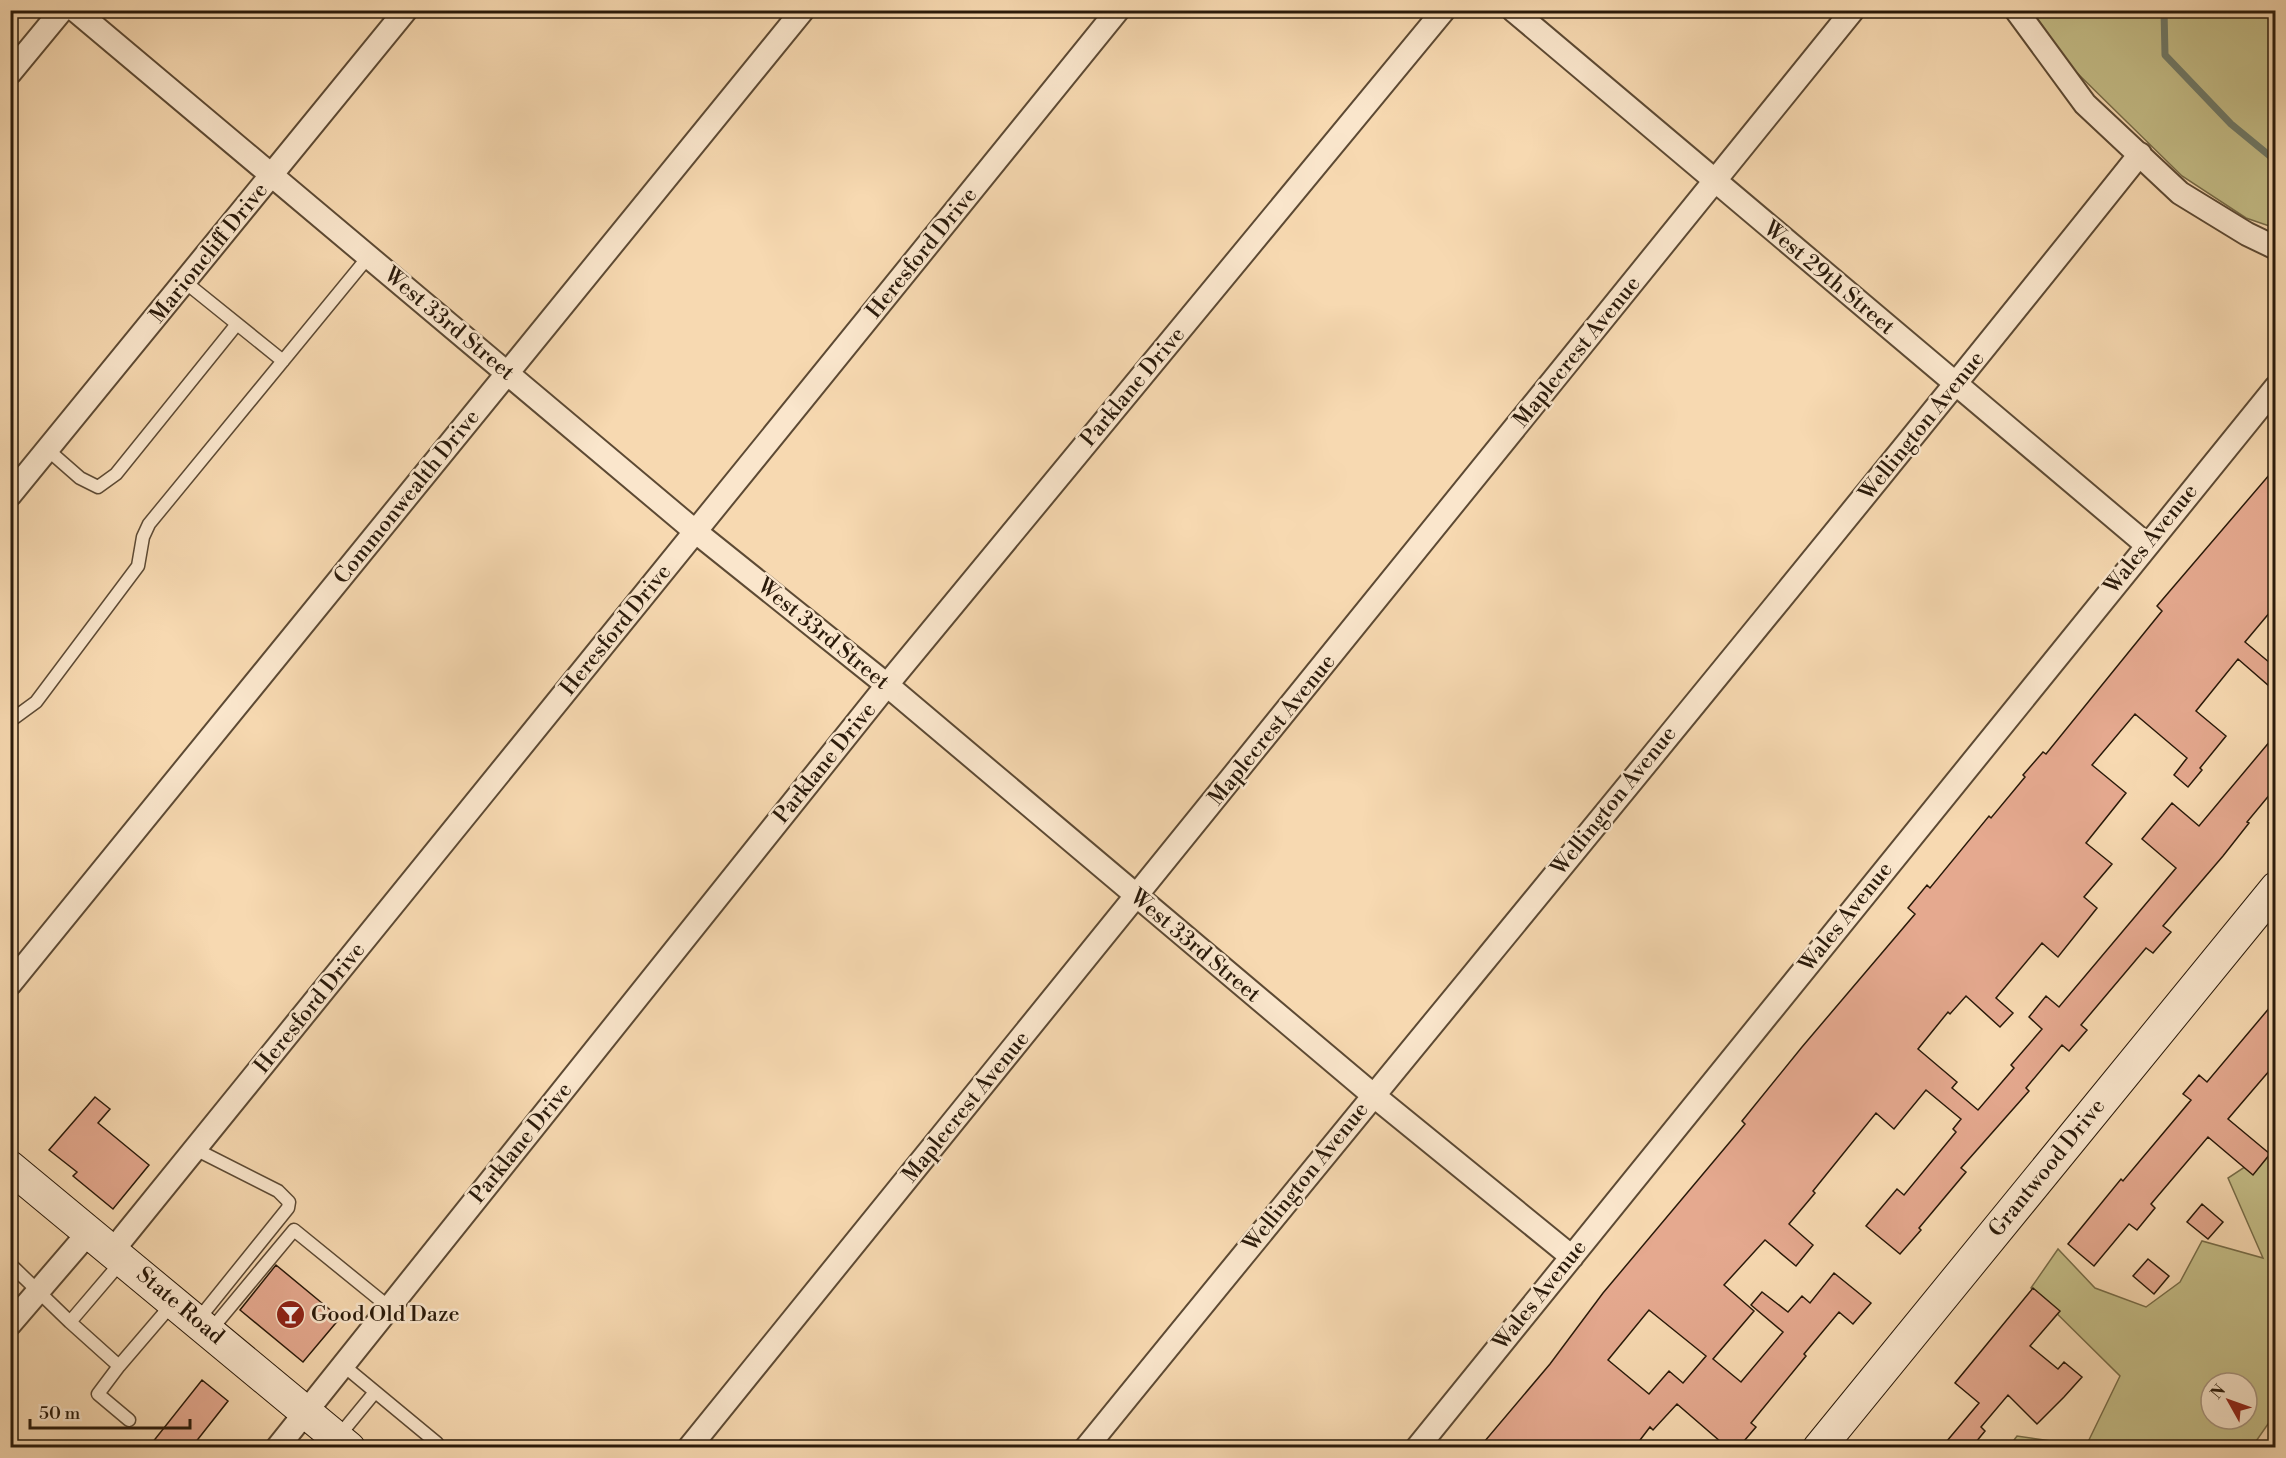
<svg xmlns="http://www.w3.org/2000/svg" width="2286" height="1458" viewBox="0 0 2286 1458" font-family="'Libre Bodoni',serif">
<rect width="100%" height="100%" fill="#f7d9b1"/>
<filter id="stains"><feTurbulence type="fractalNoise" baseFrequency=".00333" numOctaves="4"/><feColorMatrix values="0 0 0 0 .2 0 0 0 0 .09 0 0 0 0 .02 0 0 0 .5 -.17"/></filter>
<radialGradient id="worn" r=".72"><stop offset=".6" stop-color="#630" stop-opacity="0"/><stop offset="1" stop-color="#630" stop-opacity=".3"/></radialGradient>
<path fill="#c4bd87" stroke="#776c48" stroke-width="1.5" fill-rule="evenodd" d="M2032 11H2275V228L2246 218 2182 176 2071 67Z
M2275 1147V1414L2252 1447 2008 1448 2017 1436 2086 1446 2120 1376 2031 1288 2058 1249 2095 1288 2146 1307 2180 1282 2202 1241 2263 1258 2228 1178ZM2211 1383H2247V1419H2211Z"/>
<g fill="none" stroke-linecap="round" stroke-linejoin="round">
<path stroke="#6f7a69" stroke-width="7" d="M2164 10 2165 55 2231 124 2276 161"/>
</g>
<path fill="#e5a98f" stroke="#2a1a0a" stroke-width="1.5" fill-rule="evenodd" d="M2276 467V605L2245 642 2276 668V692L2238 659 2196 711 2226 736 2200 768 2202 770 2188 787 2174 775 2187 758 2135 714 2092 765 2126 793 2086 843 2112 864 2084 897 2097 908 2058 957 2042 943 1996 998 2013 1013 2000 1027 1966 996 1950 1014 1948 1012 1918 1049 1957 1082 1952 1088 1978 1110 2014 1068 2011 1065 2042 1029 2029 1017 2046 996 2059 1007 2176 868 2142 839 2172 803 2199 826 2276 734V787L2247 822 2249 823 2223 856 2163 926 2171 932 2153 953 2146 948 2081 1025 2087 1030 2069 1051 2062 1045 2026 1088 2029 1091 1961 1168 1966 1172 1919 1228 1921 1230 1900 1254 1866 1226 1897 1189 1904 1195 1956 1132 1953 1129 1961 1119 1926 1090 1894 1129 1876 1113 1813 1191 1815 1193 1789 1224 1813 1245 1796 1266 1765 1240 1724 1285 1754 1311 1713 1359 1741 1382 1783 1332 1751 1305 1762 1292 1788 1312 1802 1296 1810 1303 1834 1273 1871 1303 1853 1324 1839 1312 1804 1354 1806 1356 1751 1423 1756 1427 1738 1448H1728L1677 1404 1653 1430 1650 1427 1634 1448H1479L1550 1364 1603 1293 1745 1124 1742 1121 1802 1047 1915 914 1908 908 1927 885 1930 888 1989 816 1991 818 2025 777 2023 775 2043 752 2046 754 2162 611 2157 606ZM1649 1310 1706 1356 1683 1383 1669 1371 1649 1394 1608 1360Z
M2276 1000V1063L2228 1119 2270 1154 2253 1175 2208 1137 2151 1204 2155 1208 2137 1230 2129 1224 2094 1266 2068 1244 2121 1179 2123 1181 2191 1100 2183 1094 2199 1075 2207 1082Z
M95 1097 110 1109 98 1123 149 1165 113 1209 73 1176 77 1172 49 1150Z
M2202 1204 2223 1222 2208 1239 2187 1222Z
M2148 1259 2169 1276 2154 1294 2133 1276Z
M276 1265 340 1318 303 1362 240 1310Z
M2033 1288 2060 1311 2030 1346 2058 1369 2064 1362 2082 1377 2064 1397 2037 1424 2008 1395 1981 1427 1985 1431 1971 1448H1941L1979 1403 1955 1383Z
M202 1380 228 1401 191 1448H148Z"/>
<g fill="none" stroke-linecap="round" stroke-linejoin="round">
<defs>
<path id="lane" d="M185 282 283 361
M48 450 80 478 98 487 116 474 237 324
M10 721 36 702 138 566 143 537 149 524 369 256
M195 1149 278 1191 289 1202 288 1208 197 1321
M10 1264 70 1322 122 1261
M70 1322 119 1366 173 1303
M210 1331 294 1230 390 1308
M119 1366 98 1394 129 1420
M344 1366 437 1443 438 1448
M338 1437 375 1392"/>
<path id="street" d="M75 10 696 532 887 685 1373 1095 1572 1257
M1513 10 2147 545
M2016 10 2085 104 2180 193 2247 234 2276 248
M10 73 62 10
M10 495 406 10
M10 984 803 10
M113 1250 1118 10
M10 1324 90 1231
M277 1448 895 675 1444 10
M689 1448 1853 10
M1086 1448C1437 1016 1793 589 2140 154
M1417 1448 2276 387"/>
<path id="secondary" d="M10 1167 349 1448
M1819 1448 2276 888"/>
</defs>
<use href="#lane" stroke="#5d4a34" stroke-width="15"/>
<use href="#street" stroke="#5d4a34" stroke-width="26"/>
<use href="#secondary" stroke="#2a1a0a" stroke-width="34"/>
<use href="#lane" stroke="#fae6cc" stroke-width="12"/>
<use href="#street" stroke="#fae6cc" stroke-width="22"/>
<use href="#secondary" stroke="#fae6cc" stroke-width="32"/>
</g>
<defs>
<symbol id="bar-disc" viewBox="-11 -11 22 22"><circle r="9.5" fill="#8f2418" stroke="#fae6cc"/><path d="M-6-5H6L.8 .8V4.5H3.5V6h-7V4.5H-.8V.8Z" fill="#fff"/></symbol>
</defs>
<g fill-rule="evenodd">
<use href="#bar-disc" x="274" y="1298" width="33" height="33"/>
</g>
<g text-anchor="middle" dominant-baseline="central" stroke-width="5" stroke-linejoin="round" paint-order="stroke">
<g font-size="22" fill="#2a1a0a" stroke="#fae6cc">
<text transform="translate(209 253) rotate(-51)">Marioncliff Drive</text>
<text transform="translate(922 253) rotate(-51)">Heresford Drive</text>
<text transform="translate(1829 278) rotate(40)">West 29th Street</text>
<text transform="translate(449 324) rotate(40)">West 33rd Street</text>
<text transform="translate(1577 352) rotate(-51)">Maplecrest Avenue</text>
<text transform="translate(1133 387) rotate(-50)">Parklane Drive</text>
<text transform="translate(1922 426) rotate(-51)">Wellington Avenue</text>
<text transform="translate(407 497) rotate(-51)">Commonwealth Drive</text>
<text transform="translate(2151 539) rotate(-51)">Wales Avenue</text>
<text transform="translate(616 630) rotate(-51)">Heresford Drive</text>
<text transform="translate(823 634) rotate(39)">West 33rd Street</text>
<text transform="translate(1272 730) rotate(-51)">Maplecrest Avenue</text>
<text transform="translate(825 763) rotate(-51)">Parklane Drive</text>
<text transform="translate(1614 801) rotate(-51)">Wellington Avenue</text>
<text transform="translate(1846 917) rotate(-51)">Wales Avenue</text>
<text transform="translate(1195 946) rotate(40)">West 33rd Street</text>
<text transform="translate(310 1008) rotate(-51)">Heresford Drive</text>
<text transform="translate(966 1107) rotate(-51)">Maplecrest Avenue</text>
<text transform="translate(521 1143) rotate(-51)">Parklane Drive</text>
<text transform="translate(2047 1168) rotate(-51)">Grantwood Drive</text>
<text transform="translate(1306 1177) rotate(-51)">Wellington Avenue</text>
<text transform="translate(1540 1295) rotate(-51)">Wales Avenue</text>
<text transform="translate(180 1306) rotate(40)">State Road</text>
</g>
<g font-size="22" fill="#2a1a0a" stroke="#fae6cc" text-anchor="start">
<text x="311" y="1314">Good Old Daze</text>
</g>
</g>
<rect width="2286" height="1458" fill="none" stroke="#f7d9b1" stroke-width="36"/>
<rect x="12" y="12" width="2262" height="1434" fill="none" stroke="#2a1a0a" stroke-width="3"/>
<rect x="18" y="18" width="2250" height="1422" fill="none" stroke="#2a1a0a" stroke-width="1.5"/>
<g transform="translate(2229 1401) rotate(310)"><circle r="28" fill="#fae6cc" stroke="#a7947e" stroke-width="1.5"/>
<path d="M0-4.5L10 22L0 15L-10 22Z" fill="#8f2418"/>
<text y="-9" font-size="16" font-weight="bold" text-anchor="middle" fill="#2a1a0a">N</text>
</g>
<path d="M30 1419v9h160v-9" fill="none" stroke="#2a1a0a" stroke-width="3"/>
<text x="39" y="1419" font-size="18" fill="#2a1a0a" stroke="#fae6cc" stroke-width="4.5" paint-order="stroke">50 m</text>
<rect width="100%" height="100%" filter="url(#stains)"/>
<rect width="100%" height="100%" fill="url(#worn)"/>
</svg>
